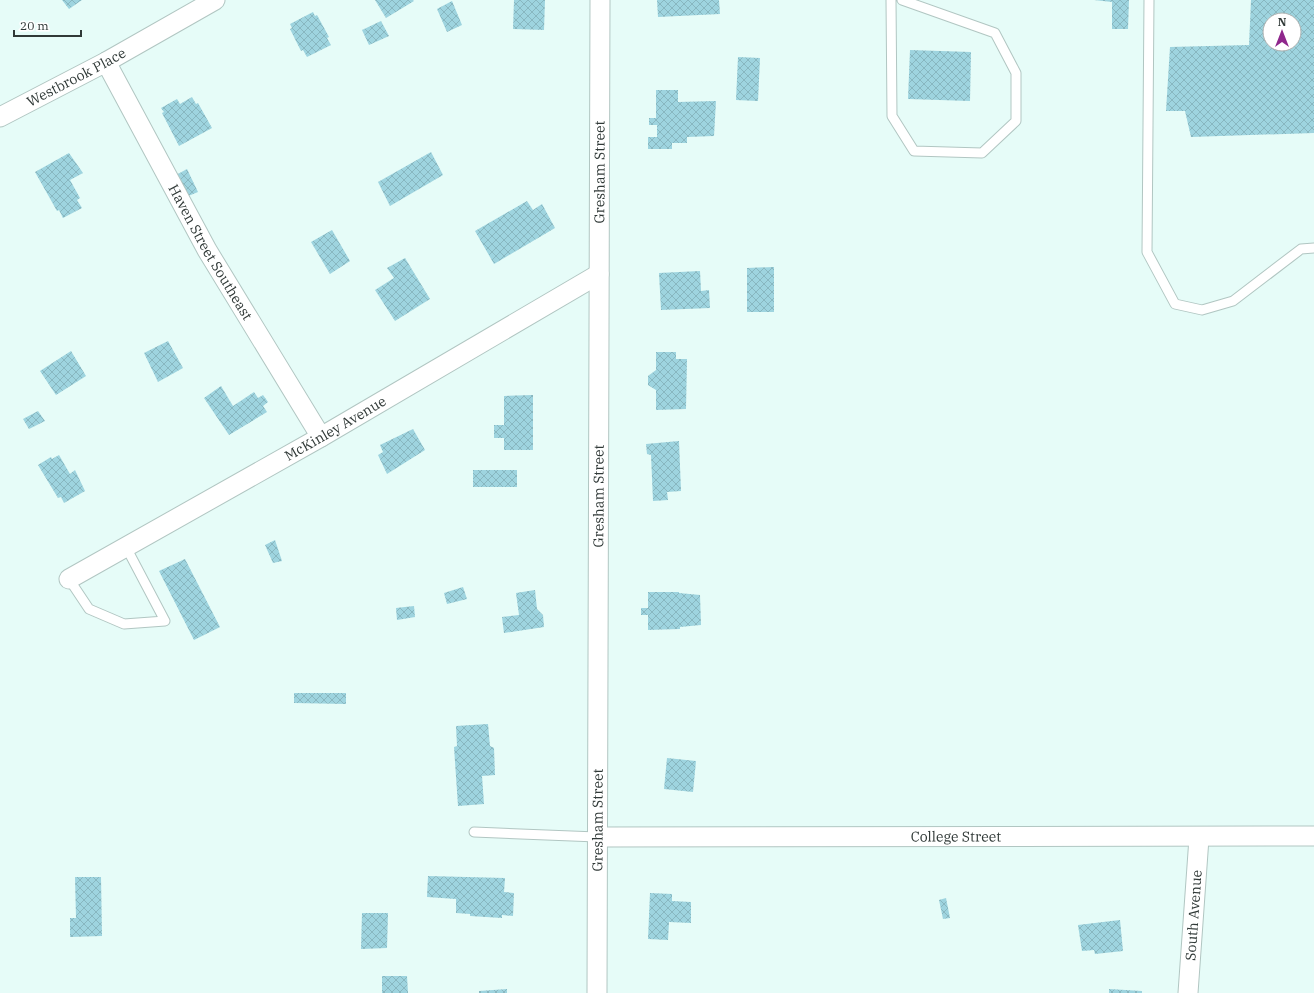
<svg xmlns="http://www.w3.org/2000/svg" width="1314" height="993" viewBox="0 0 1314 993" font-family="'IBM Plex Serif',serif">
<defs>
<pattern id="building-cross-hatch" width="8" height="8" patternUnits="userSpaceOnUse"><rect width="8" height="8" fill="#9ed4df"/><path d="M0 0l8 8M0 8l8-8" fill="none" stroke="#88b7c0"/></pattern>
</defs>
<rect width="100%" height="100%" fill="#e6fcf8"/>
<path fill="url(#building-cross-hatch)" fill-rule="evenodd" d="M62 0H82L69 9Z
M375 0H413L414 1 386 18Z
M514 0H545L544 30 513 29Z
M657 0H719L720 14 658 17Z
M1094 0H1129L1128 29H1112V2Z
M1251 0H1314V133L1191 137 1185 111H1166L1170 47 1249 45ZM1270 20H1294V44H1270Z
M452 1 462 25 447 32 437 9Z
M313 12 315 16 317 15 329 37 327 38 331 45 307 57 303 50 301 51 290 29 292 28 290 24Z
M381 21 389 36 369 45 362 30Z
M910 50 971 52 970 101 908 99Z
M738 57 760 58 758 101 736 100Z
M656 90H678V102L716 101 714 136 687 137V143H672V149H648V137H657V125H649V118H656Z
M192 97 196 104 198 103 212 128 179 146 162 113 164 112 161 108 177 99 180 104Z
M431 152 443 175 390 206 378 182Z
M69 153 83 173 70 180 80 198 77 200 82 208 63 218 59 210 57 211 35 172Z
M187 169 198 192 186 197 176 175Z
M527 201 533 210 542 204 555 228 494 264 475 231Z
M332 230 350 261 330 274 311 242Z
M405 258 430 299 395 321 375 290 394 278 387 268Z
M774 267V312H747V268Z
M700 271 701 291 709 290 710 308 661 310 659 273Z
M168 341 183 368 158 382 144 353Z
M71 351 86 376 56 395 40 371Z
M656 352H676V359H687L686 409 656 410V390L648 385V376L656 370Z
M221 386 233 406 254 392 258 398 263 395 268 402 263 406 267 412 229 435 204 398Z
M533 395V450H504V438H494V425H504V396Z
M38 411 45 421 29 429 23 419Z
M413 429 425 450 387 474 378 455 383 452 380 445Z
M679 441 681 491 667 492 668 500 653 501 651 455 647 454 646 444Z
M59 455 70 474 75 470 85 491 64 503 61 497 58 498 38 465 51 457 52 459Z
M473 470H517V487H473Z
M275 540 282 561 273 563 265 545Z
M185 559 220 627 194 640 159 571Z
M463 587 467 599 447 604 444 593Z
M535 590 537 609 543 615 544 627 504 633 502 617 519 615 516 593Z
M648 592H679V593L700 595 701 625 680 627V629L648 630V615H641V608H648Z
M414 606 415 617 397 620 396 608Z
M294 693H346V704L294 703Z
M488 724 490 746 494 748 495 775 482 776 484 804 458 806 454 747 457 746 456 726Z
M667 758 696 761 693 792 664 789Z
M428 876 505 878 504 892 514 893 513 916 502 915V918L470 916V914L456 913V899L427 897Z
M75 877H101L102 936 70 937V918H76Z
M650 893 672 894V901L691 902V923L669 922 668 940 648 939Z
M946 898 950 918 943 919 939 900Z
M362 913H388L387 948 361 949Z
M1120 920 1123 951 1095 954 1094 950 1082 951 1078 925Z
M382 976H407L408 993H382Z
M507 989V993H479V991Z
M1109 989 1142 991V993H1109Z"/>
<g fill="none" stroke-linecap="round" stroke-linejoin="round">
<defs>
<path id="service" d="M891 0 892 116 914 151 982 153 1016 121V73L995 33 902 0
M1149 0 1147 252 1175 304 1202 310 1233 301 1301 249 1314 248
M69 579 89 609 124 624 165 621 126 547
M474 832 597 837"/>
<g id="minor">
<path id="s1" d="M106 62 207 250 321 437"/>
<path id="s2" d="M0 117 106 62 215 0"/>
<path id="s3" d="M69 579 321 437 599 274"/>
<path id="s4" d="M597 837 1314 836"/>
<path id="s5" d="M597 993 600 0"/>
<path id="s6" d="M1188 993 1199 838"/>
</g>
</defs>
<use href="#service" stroke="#b1c6c2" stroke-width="11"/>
<use href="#minor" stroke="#b1c6c2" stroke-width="21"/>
<use href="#service" stroke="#fff" stroke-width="9"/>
<use href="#minor" stroke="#fff" stroke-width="19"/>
</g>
<g text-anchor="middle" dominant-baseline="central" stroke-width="3" stroke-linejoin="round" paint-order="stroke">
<g font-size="14" fill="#303937" stroke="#fff">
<text stroke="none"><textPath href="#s2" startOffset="86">Westbrook Place</textPath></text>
<text stroke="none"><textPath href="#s5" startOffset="821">Gresham Street</textPath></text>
<text stroke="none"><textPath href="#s1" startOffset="217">Haven Street Southeast</textPath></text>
<text stroke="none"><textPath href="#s3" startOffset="306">McKinley Avenue</textPath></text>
<text stroke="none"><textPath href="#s5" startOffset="497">Gresham Street</textPath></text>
<text stroke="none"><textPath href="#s5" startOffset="173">Gresham Street</textPath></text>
<text stroke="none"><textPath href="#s4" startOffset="359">College Street</textPath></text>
<text stroke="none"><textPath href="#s6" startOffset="78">South Avenue</textPath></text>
</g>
</g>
<g transform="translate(1282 32)"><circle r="19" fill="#ffffff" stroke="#acb0af"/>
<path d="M0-3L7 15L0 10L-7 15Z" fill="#8f278c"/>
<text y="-6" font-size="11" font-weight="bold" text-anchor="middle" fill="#303937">N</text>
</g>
<path d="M14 30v6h67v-6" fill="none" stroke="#303937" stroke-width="2"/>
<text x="20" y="30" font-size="12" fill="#303937" stroke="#ffffff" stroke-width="3" paint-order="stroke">20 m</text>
</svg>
